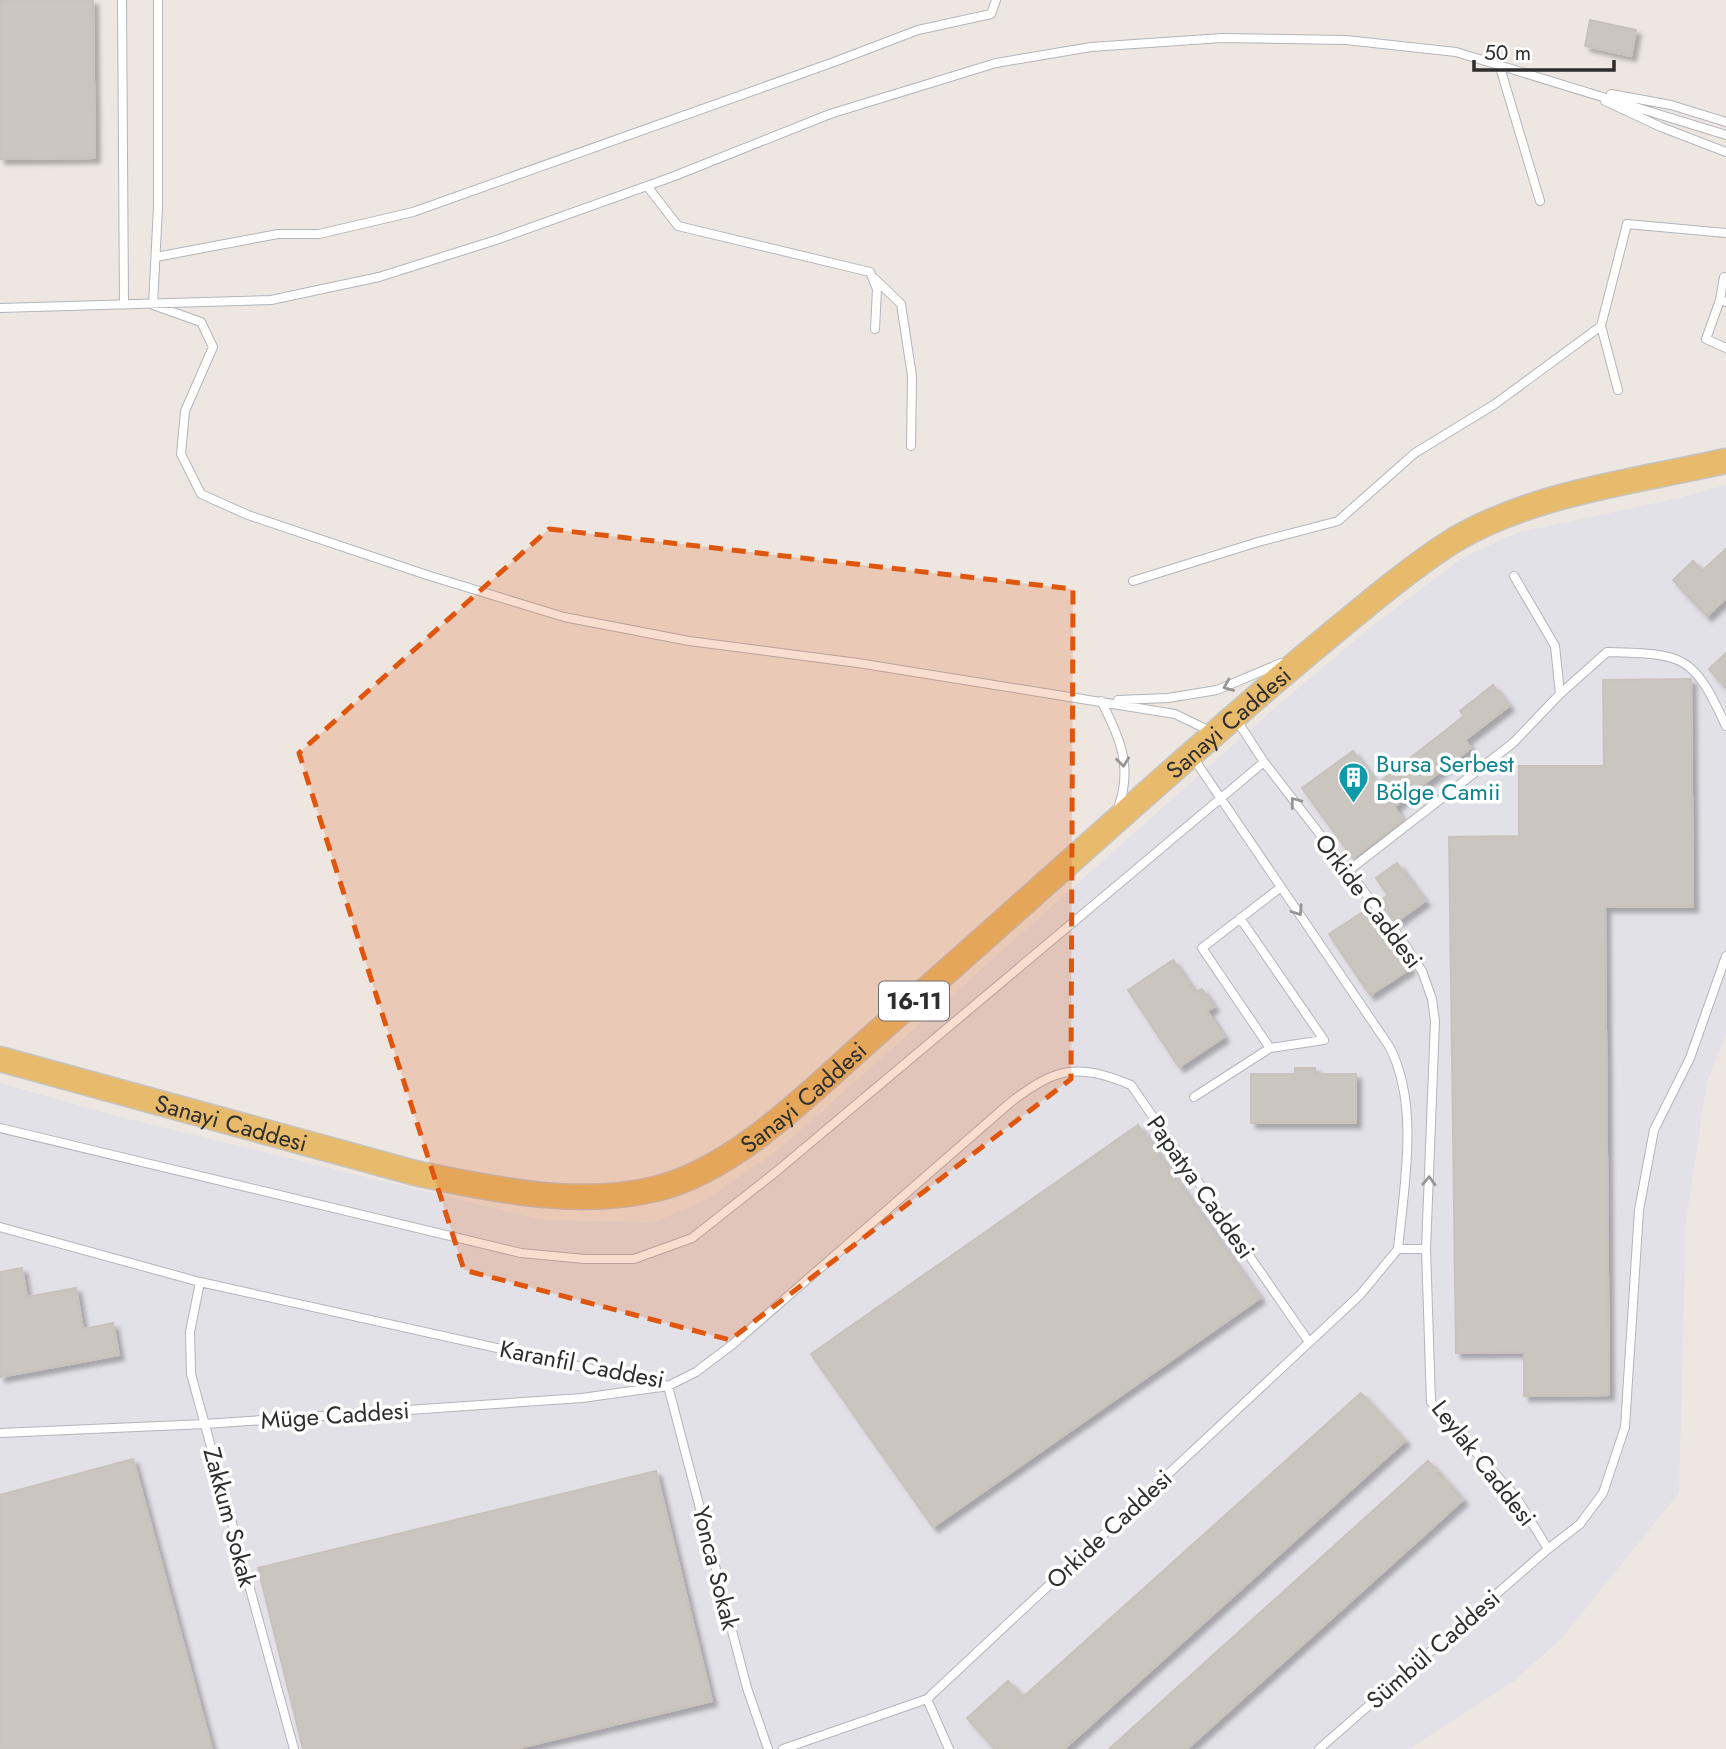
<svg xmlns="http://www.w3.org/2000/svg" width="1726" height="1749" viewBox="0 0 1726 1749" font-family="Jost,sans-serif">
<defs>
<filter id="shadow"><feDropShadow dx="5" dy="5" stdDeviation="2" flood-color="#0004"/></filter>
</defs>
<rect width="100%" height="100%" fill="#eee7e1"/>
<path fill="#e2e1e7" d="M1726 485V1033L1707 1082 1686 1221 1679 1493 1562 1638 1514 1681 1409 1749H0V1083L116 1116 543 1220 653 1222 702 1202 778 1150 1270 712 1367 630 1462 558 1516 533 1679 498Z"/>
<path fill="#cac5bf" stroke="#c9c2bb" stroke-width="2" filter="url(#shadow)" d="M0 0H93L95 158 0 159Z
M1590 20 1636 30 1631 56 1585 46Z
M1726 549V598L1707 616 1673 580 1693 561 1702 571Z
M1726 653V688L1709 669Z
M1691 679 1693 907H1605L1609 1395 1524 1396V1352L1456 1353 1449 837 1519 836V766H1604L1603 680Z
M1493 685 1509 706 1465 740 1471 748 1394 807 1403 820 1353 858 1302 788 1353 751 1377 784 1464 716 1460 711Z
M1397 863 1425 901 1396 922 1380 901 1388 895 1376 878Z
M1369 908 1385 929 1410 969 1370 995 1329 934Z
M1173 960 1195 993 1202 989 1214 1007 1207 1011 1224 1037 1179 1067 1128 990Z
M1295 1068H1315V1074H1356V1123H1251V1074H1295Z
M1138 1125 1260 1298 933 1527 811 1354Z
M22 1268 27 1297 76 1288 83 1329 113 1323 119 1355 0 1377V1272Z
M1361 1393 1405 1441 1064 1749H995L967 1718 1008 1681 1023 1697Z
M133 1459 212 1749H0V1495Z
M1428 1461 1463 1500 1187 1749H1109Z
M656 1471 712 1701 515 1749H303L258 1568Z"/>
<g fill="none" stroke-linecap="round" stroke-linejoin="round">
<defs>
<path id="lane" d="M122 0 124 305
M158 0V207L153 305 201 322 213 347 185 411 181 454 201 494 248 515 427 575 564 617 689 641 858 663 1175 714 1212 732
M1499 64 1540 201
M1611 94 1671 105 1726 122
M1605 101 1661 127 1726 152
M647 186 678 226 870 272 877 289 875 329
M156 257 278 234H319L413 212 834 62 918 30 991 14 996 0
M1724 277 1720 300 1726 302
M874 278 901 304 912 376 911 446
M1720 300 1706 339 1726 348
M0 308 271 300 379 277 496 240 672 177 830 114 996 63 1091 47 1222 38 1346 40 1456 52 1726 135
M1618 390 1601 326 1627 224 1726 233
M1133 581 1258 542 1338 521 1415 453 1495 404 1601 326
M1560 694 1607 652C1684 654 1693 654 1726 726
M1118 700 1168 698 1217 690 1281 663
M1101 701C1120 737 1133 768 1118 808
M1236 719 1264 762 1401 939 1422 971 1432 999 1435 1021 1426 1249 1431 1402 1516 1497 1548 1549
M1192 756 1389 1046C1420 1104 1404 1186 1398 1249
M1348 871 1513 743 1560 694 1555 646 1514 576
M1270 1048 1202 948 1281 887
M1194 1097 1270 1048 1324 1040 1240 918
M0 1128 521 1253 585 1259H634L692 1238 777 1171 1264 762
M0 1227 200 1282 668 1386 696 1372 733 1344 1011 1102C1057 1067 1077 1063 1131 1085L1309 1342
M200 1282 190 1332 191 1374 294 1749
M0 1433 205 1424 582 1398 668 1386 747 1688 768 1749
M927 1699 949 1749
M783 1749 927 1699 1360 1295 1398 1249H1426
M1319 1749 1548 1549 1580 1524 1603 1493 1625 1427 1639 1210 1654 1130 1690 1058 1726 956"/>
<g id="primary">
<path id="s1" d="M0 1059 415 1173C492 1189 577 1208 655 1189 737 1170 815 1087 878 1032 1000 926 1119 816 1242 710 1283 674 1325 639 1368 604 1396 581 1425 558 1456 539 1535 493 1637 481 1726 461"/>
</g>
</defs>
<use href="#lane" stroke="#b2b5bc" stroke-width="10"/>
<use href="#primary" stroke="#c4c4c4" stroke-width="27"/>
<use href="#lane" stroke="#fff" stroke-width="8"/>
<use href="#primary" stroke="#e8bb6c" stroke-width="24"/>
</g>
<defs><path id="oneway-chevron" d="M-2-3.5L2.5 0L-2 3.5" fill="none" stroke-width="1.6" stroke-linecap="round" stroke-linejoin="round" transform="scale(1.75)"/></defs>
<g stroke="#969696">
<use href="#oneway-chevron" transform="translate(1228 686) rotate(158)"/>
<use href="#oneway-chevron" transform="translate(1123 762) rotate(83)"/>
<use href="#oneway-chevron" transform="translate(1295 802) rotate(-127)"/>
<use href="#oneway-chevron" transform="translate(1298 911) rotate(56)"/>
<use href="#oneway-chevron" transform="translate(1429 1181) rotate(-88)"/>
</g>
<path fill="#df570e" fill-opacity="0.2" stroke="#df570e" stroke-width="5" stroke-dasharray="14 9" stroke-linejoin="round" d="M549 529 1073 589 1071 1079 730 1340 464 1270 299 753Z"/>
<defs>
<symbol id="building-pin" viewBox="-11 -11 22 30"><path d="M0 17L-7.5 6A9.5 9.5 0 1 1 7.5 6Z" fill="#0f9aa8" stroke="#fff"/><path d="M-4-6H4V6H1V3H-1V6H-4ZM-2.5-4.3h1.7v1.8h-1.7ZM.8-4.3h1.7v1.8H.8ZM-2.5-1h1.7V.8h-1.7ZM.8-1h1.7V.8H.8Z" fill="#fff"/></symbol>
</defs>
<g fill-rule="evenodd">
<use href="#building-pin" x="1336" y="760" width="35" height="47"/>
</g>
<g text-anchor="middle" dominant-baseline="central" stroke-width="7" stroke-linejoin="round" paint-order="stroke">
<rect fill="#fff" stroke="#6d6d6d" stroke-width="2" x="879" y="981.5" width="70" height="39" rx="5"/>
<g font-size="23" font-weight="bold" fill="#2e2e2e">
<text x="914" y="1001">16-11</text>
</g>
<g font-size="24" fill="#2e2e2e" stroke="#fff">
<text stroke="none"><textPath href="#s1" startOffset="1416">Sanayi Caddesi</textPath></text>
<text transform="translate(1369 901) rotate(53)">Orkide Caddesi</text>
<text stroke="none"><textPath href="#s1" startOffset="849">Sanayi Caddesi</textPath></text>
<text stroke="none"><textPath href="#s1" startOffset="240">Sanayi Caddesi</textPath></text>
<text transform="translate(1201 1187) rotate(55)">Papatya Caddesi</text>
<text transform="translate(582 1364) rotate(11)">Karanfil Caddesi</text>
<text transform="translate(335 1415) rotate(-4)">Müge Caddesi</text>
<text transform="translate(1484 1463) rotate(52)">Leylak Caddesi</text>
<text transform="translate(230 1517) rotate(75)">Zakkum Sokak</text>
<text transform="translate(1109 1529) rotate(-43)">Orkide Caddesi</text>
<text transform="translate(716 1568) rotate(76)">Yonca Sokak</text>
<text transform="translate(1433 1649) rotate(-41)">Sümbül Caddesi</text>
</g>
<g font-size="24" fill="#0d838f" stroke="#fff" text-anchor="start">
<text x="1376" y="763">Bursa Serbest<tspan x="1376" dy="28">Bölge Camii</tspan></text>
</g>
</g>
<path d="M1474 60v10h140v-10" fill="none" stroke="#2e2e2e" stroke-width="3.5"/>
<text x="1484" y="60" font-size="21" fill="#2e2e2e" stroke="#ffffff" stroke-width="5" paint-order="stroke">50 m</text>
</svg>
